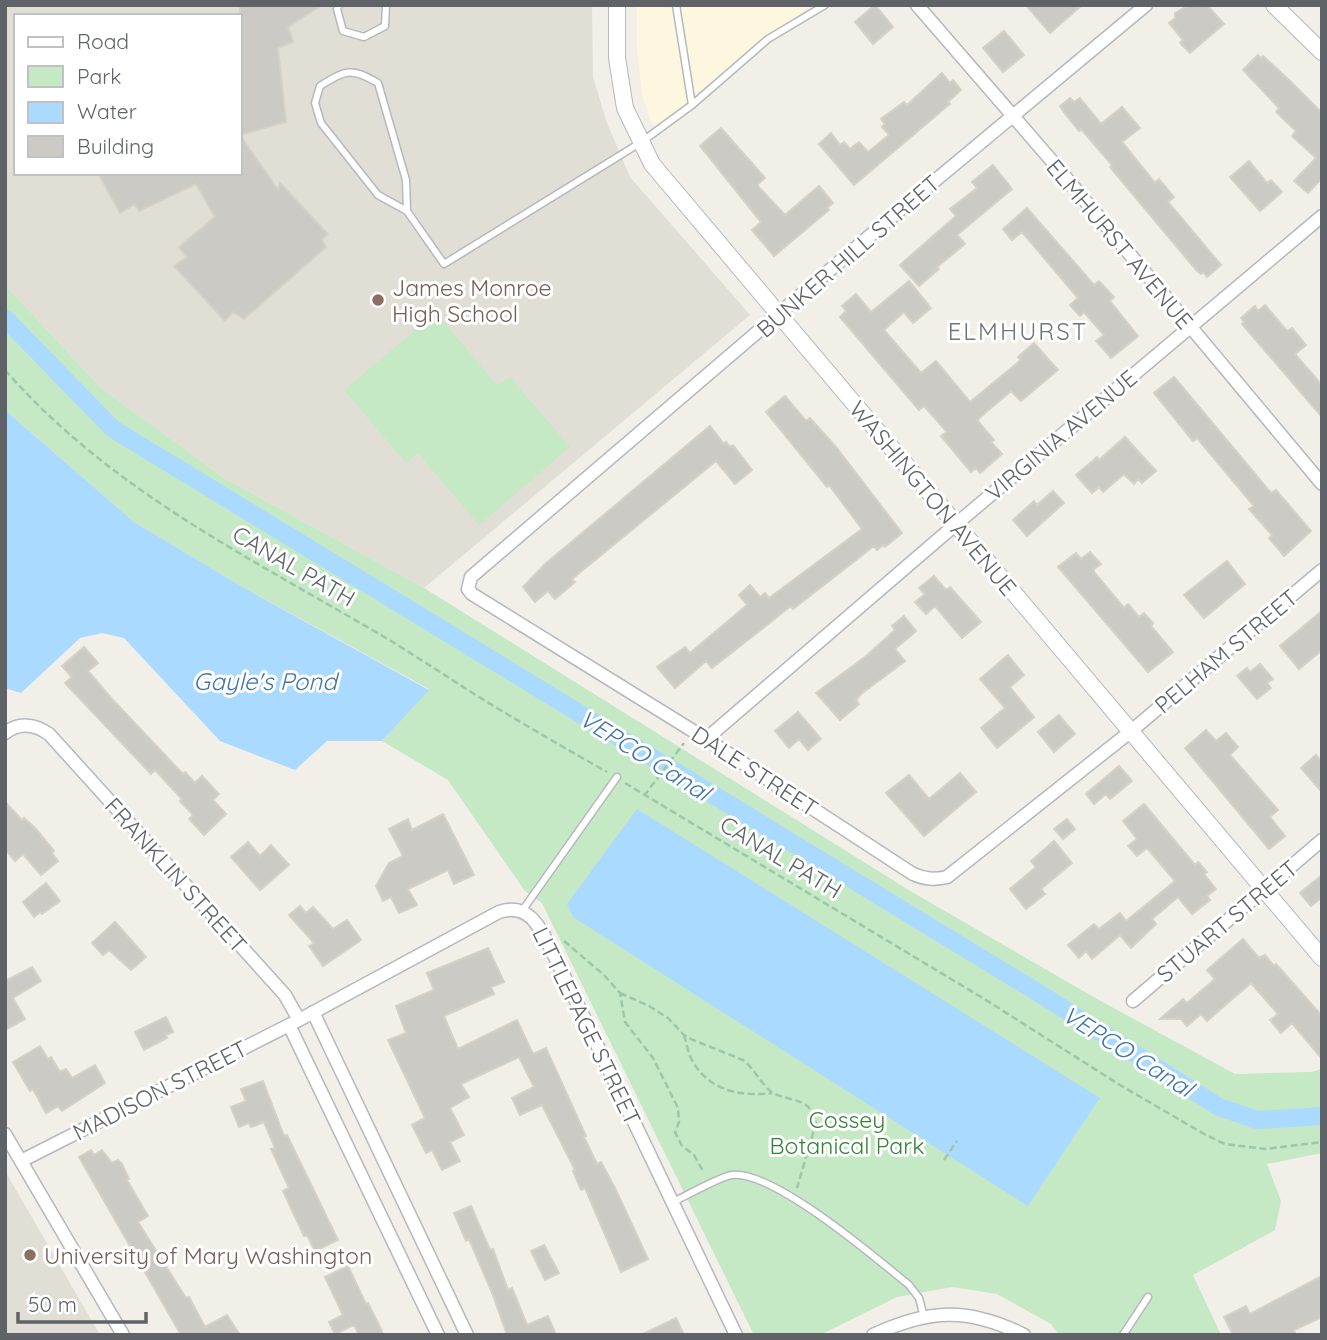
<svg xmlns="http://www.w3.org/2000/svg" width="1327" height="1340" viewBox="0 0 1327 1340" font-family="Quicksand,sans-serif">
<rect width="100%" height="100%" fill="#f1efe8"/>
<path fill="#fef7e0" d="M637 5H810L657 128 651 121 642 95 637 49Z"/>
<path fill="#e1ded6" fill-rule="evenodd" d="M5 5H592L593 77 607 123 630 177 750 315 424 588 224 478 101 388 5 285ZM16 16H240V173H16Z
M5 1172 8 1176 100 1335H5Z"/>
<path fill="#c5e8c5" d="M5 285 101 388 224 478 424 588 912 892 1097 999 1235 1074 1312 1072 1322 1069V1153L1267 1164 1281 1201 1275 1230 1193 1275 1221 1335H1059L1051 1324 997 1294 952 1287 897 1297 820 1335H754L542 903 525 891 448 780 382 741 429 689 246 589 134 522 5 410Z
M436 313 497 385 510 377 570 447 479 525 418 453 406 463 344 390Z"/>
<path fill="#aadaff" d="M5 410 134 522 246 589 429 690 382 741H327L295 770 220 741 124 638 102 633 80 638 21 693 5 688Z
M637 809 1100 1098 1028 1206 573 917 567 904Z"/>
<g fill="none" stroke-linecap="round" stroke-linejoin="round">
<path stroke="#aadaff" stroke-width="18" d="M5 318 113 429 1037 992 1219 1107 1257 1120 1322 1116"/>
</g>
<path fill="#cccac5" stroke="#d6d1c6" stroke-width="2" d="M240 5H322L288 27 293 42 278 48 286 122 240 135 278 190 280 183 328 234 322 240 326 247 244 319 233 312 225 321 174 266 187 257 179 247 215 217 196 184 139 211 135 204 120 213 98 173H240Z
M875 5 893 27 873 44 855 22Z
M1026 5H1082L1050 33Z
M1189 5H1207L1224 24 1190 53 1180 43 1183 40 1169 23 1175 18V13Z
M1004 31 1024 55 1003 72 983 48Z
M1258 55 1261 58 1263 56 1288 79 1322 113V178L1308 193 1294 181 1316 158 1292 136 1296 131 1276 112 1279 108 1243 70Z
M942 73 950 83 953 80 961 90 948 102 950 104 945 108 854 185 819 144 831 133 840 145 844 142 850 149 859 142 868 152 889 135 882 127 885 124 881 119 904 102 907 105Z
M1070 98 1074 102 1080 98 1101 124 1122 107 1140 128 1122 142 1155 183 1159 179 1174 197 1168 202 1221 265 1207 277 1203 272 1201 274 1197 271 1110 167 1112 165 1081 129 1079 131 1063 111 1060 106Z
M721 128 765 178 757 185 785 215 819 186 833 203 827 208 829 210 774 256 752 230 761 222 700 146Z
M1249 161 1267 183 1271 180 1282 192 1260 211 1230 177Z
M993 165 1012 189 957 235 965 244 937 267 939 269 919 286 900 265 956 216 950 209 977 188 972 182Z
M1027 208 1094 285 1099 281 1114 297 1110 301 1138 336 1111 358 1096 341 1104 335 1084 312 1080 316 1070 305 1078 298 1056 272 1022 232 1012 240 1003 229Z
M909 281 931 308 913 323 904 312 884 330 921 373 936 361 970 402 1021 360 1018 357 1034 343 1058 370 1021 401 1011 391 977 420 994 440 991 442 1002 454 980 473 976 468 971 472 941 436 947 432 924 406 919 410 840 317 846 311 842 306 856 294 871 312Z
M1265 305 1287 331 1292 328 1306 345 1295 354 1322 385V417L1242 324 1244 322 1241 318 1255 306 1258 311Z
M1174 377 1271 493 1276 490 1311 531 1284 556 1269 538 1272 535 1249 509 1254 506 1197 438 1193 441 1154 393Z
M785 396 806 421 810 418 836 447 902 533 885 547 883 545 877 550 874 546 793 609 791 606 712 668 706 661 675 688 657 667 685 647 690 653 747 605 739 595 750 585 760 597 765 593 769 598 862 529 829 485 827 487 766 412Z
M710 426 724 444 726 442 730 447 733 445 752 470 735 484 716 461 572 579 575 582 555 599 548 591 535 602 523 587 545 564Z
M1125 437 1156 471 1142 483 1138 479 1134 484 1124 474 1103 492 1099 487 1092 493 1076 475 1097 457 1099 460Z
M1053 491 1064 503 1027 536 1013 520 1034 501 1037 505Z
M1090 552 1101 564 1094 569V572L1124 608 1128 604 1139 617 1144 613 1153 623 1151 626 1173 652 1148 672 1058 567 1076 553 1081 559Z
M1227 561 1245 584 1204 618 1184 595Z
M934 576 946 590 950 587 981 622 962 638 935 606 926 614 915 602 925 594 919 588Z
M1322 611V650L1299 669 1280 646Z
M904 616 916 631 895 649 905 661 861 694 856 700 859 704 840 720 816 693 865 657 895 630 892 626Z
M84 647 98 663 88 671 112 699 183 774 185 772 195 783 202 776 219 794 213 800 226 814 204 835 189 819 193 815 180 801 182 799 155 770 151 774 65 683 72 677 62 666Z
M1008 655 1024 675 1010 687 1034 717 997 748 981 728 1005 708 980 679Z
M1260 664 1273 679 1267 683 1271 688 1257 699 1237 676 1247 668 1250 672Z
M798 712 821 739 808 750 799 739 789 748 775 731Z
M1059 715 1075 734 1054 752 1038 732Z
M1206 730 1216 741 1226 733 1238 747 1230 755 1278 810 1270 817 1285 836 1269 849 1185 748Z
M1316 755 1322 762V792L1301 768Z
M1119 766 1132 781 1110 799 1106 794 1094 804 1086 794Z
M960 773 976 792 924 836 886 793 909 775 929 799Z
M5 802 22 820 24 818 36 829 54 851 52 853 58 861 41 875 23 854 15 861 5 849Z
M1144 804 1195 865 1198 862 1207 872 1204 874 1216 889 1207 896 1210 900 1192 914 1178 897 1152 919 1156 924 1131 948 1120 935 1092 959 1086 951 1079 958 1068 945 1094 924 1099 929 1120 913 1126 921 1175 881 1147 848 1137 856 1128 846 1137 839 1123 821Z
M443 814 474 875 454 884 448 870 408 889 417 905 399 913 391 897 383 901 376 886 389 863 403 856 389 829 408 819 412 830Z
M1067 819 1075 829 1063 839 1054 829Z
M1054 841 1072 863 1041 889 1045 894 1026 909 1010 889 1036 867 1031 861Z
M248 842 260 856 271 845 289 865 260 890 231 857Z
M1322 875V897L1311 906 1300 893Z
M46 883 60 901 42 914 40 912 34 917 23 902Z
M300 906 306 913 313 907 333 929 347 920 361 940 323 966 309 946 314 943 289 915Z
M115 922 146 957 131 970 109 950 103 955 92 943Z
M1243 939 1259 958 1265 955 1274 966 1276 964 1322 1016V1059L1292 1023 1281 1033 1270 1020 1278 1014 1251 983 1207 1021 1201 1014 1187 1026 1181 1019H1160L1183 999 1187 1003 1215 979 1207 970Z
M488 948 504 982 491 987 494 994 444 1016 458 1049 517 1020 533 1054 546 1048 586 1136 584 1137 597 1164 601 1162 615 1188 648 1259 621 1272 585 1188 581 1190 573 1171 575 1170 542 1105 520 1115 512 1098 534 1087 519 1057 461 1084 469 1097 450 1108 464 1135 450 1142 460 1161 442 1170 432 1150 426 1153 412 1125 425 1118 388 1040 406 1033 396 1006 434 990 427 973Z
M32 967 41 981 13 998 25 1019 5 1030V981Z
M166 1017 173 1032 166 1035 167 1038 144 1050 135 1032Z
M40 1046 48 1059 51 1057 60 1072 66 1069 72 1078 95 1065 105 1083 62 1111 58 1106 46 1113 33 1089 30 1091 13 1062Z
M263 1081 284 1136 287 1135 338 1240 315 1251 307 1235 304 1236 283 1191 289 1188 271 1149 275 1148 264 1122 251 1127 249 1123 239 1127 231 1107 246 1101 241 1089Z
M91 1150 94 1155 102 1150 112 1163 118 1160 122 1164 129 1179 127 1180 148 1216 138 1222 186 1298 189 1297 205 1327 227 1315 240 1335H181L79 1157Z
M471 1206 490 1250 493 1249 508 1290 512 1288 527 1325 548 1316 556 1335H507L493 1295 469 1239 466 1241 454 1213Z
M544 1245 559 1273 545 1280 531 1251Z
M348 1266 366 1304 368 1303 380 1327 383 1335H359L354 1325 335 1334 329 1322 343 1315 325 1277Z
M1322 1276V1317L1294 1330 1296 1335H1233L1224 1317 1246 1306 1250 1314Z
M676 1318 684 1335H641Z"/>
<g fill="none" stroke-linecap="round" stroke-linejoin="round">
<defs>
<path id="service" d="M339 5 337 9 343 31 364 37 385 26 386 5
M676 5 692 105 768 39 825 5
M407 211 378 195 321 123 315 103 320 86C346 70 351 67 378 83L406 180 407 211 444 264 640 143 692 105
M522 911 617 777
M673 1202C684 1197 721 1176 732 1175 773 1170 876 1258 909 1285L919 1298 924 1317
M1123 1335 1148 1297"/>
<path id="minor" d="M917 5 1051 160 1322 484
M1146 5 907 204 471 577 468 589 472 594 706 739 913 874C925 879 934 880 947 877L1130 732 1322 570
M5 733C19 722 35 724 49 734L285 995 299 1020
M706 739 955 525 1322 216
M1133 1001 1322 840
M313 1012 467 1335
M289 1025 438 1335
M5 1134 123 1335
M21 1161 299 1020 499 912C532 901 542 933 555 957L736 1335
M873 1335C929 1309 968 1307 1024 1335"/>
<path id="tertiary" d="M617 5V58L625 108 652 164 1322 958
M1274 5 1322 52"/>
</defs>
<use href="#service" stroke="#b5b8bc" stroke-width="9"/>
<use href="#minor" stroke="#b5b8bc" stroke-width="15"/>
<use href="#tertiary" stroke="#b5b8bc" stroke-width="18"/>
<path stroke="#9cc7a9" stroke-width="2.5" stroke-dasharray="7 3.5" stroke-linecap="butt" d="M5 370C105 484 233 549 362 624 410 651 455 683 502 711 537 732 572 752 607 772
M625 783 986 1000 1120 1085 1204 1134 1225 1144 1265 1149 1322 1142
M644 796 684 743
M564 941 604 975 620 993 625 1022 653 1058 678 1108 679 1122 675 1132 682 1146 694 1155 704 1173
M620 993 649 1006 668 1018 684 1035 693 1040 743 1060C754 1068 763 1087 773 1093 789 1102 811 1096 816 1123L797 1188
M684 1035C687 1044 688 1054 693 1062 710 1091 741 1097 772 1093
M944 1160 957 1141"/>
<use href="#service" stroke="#fff" stroke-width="6"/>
<use href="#minor" stroke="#fff" stroke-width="12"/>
<use href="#tertiary" stroke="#fff" stroke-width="16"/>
</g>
<g fill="#8d6e63" stroke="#fff" stroke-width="2.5">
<circle cx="378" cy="300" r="7"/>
<circle cx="30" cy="1255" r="7"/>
</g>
<g text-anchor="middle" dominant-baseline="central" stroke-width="6" stroke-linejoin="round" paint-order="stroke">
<g font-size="23" fill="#5f6368" stroke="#fff">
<text transform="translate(1120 244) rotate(50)">ELMHURST AVENUE</text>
<text transform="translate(848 256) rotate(-41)">BUNKER HILL STREET</text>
<text transform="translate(1061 435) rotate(-40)">VIRGINIA AVENUE</text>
<text transform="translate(933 498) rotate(50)">WASHINGTON AVENUE</text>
<text transform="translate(294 566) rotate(30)">CANAL PATH</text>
<text transform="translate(1226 651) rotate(-40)">PELHAM STREET</text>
<text transform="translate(755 771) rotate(33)">DALE STREET</text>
<text transform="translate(781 857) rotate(31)">CANAL PATH</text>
<text transform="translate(176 875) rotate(48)">FRANKLIN STREET</text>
<text transform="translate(1227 921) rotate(-40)">STUART STREET</text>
<text transform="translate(587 1026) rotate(64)">LITTLEPAGE STREET</text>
<text transform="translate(160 1090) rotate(-27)">MADISON STREET</text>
</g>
<g font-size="23" fill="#785e54" stroke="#fff" text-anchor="start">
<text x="392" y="287">James Monroe<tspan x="392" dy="26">High School</tspan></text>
<text x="44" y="1255">University of Mary Washington</text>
</g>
<g font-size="23" fill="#348238" stroke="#fff">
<text x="847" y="1119">Cossey<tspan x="847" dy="26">Botanical Park</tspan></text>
</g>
<g font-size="24" letter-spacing="2" fill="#70757a" stroke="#fff">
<text x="1018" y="331">ELMHURST</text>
</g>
<g font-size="24" font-style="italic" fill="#4174aa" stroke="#fff">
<text x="265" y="681">Gayle's Pond</text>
<text transform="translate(645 755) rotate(32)">VEPCO Canal</text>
<text transform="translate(1128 1051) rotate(32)">VEPCO Canal</text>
</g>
</g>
<rect width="1327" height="1340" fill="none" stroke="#5f6368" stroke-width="14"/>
<rect x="14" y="14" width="228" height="161" fill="#ffffff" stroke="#bfc1c3" stroke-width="2"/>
<rect x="28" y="37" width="35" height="10" fill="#ffffff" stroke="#bfc1c3" stroke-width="2"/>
<text x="77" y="49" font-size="21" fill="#5f6368">Road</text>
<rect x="28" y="66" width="35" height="21" fill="#c5e8c5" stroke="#bfc1c3" stroke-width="2"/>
<text x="77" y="84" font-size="21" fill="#5f6368">Park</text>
<rect x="28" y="102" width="35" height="21" fill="#aadaff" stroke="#bfc1c3" stroke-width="2"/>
<text x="77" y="119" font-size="21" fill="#5f6368">Water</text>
<rect x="28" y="136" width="35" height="21" fill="#cccac5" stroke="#bfc1c3" stroke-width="2"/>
<text x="77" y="154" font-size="21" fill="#5f6368">Building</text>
<path d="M18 1312v10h128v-10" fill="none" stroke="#5f6368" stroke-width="3.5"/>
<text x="28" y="1312" font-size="21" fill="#5f6368" stroke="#ffffff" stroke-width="5" paint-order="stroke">50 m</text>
</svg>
